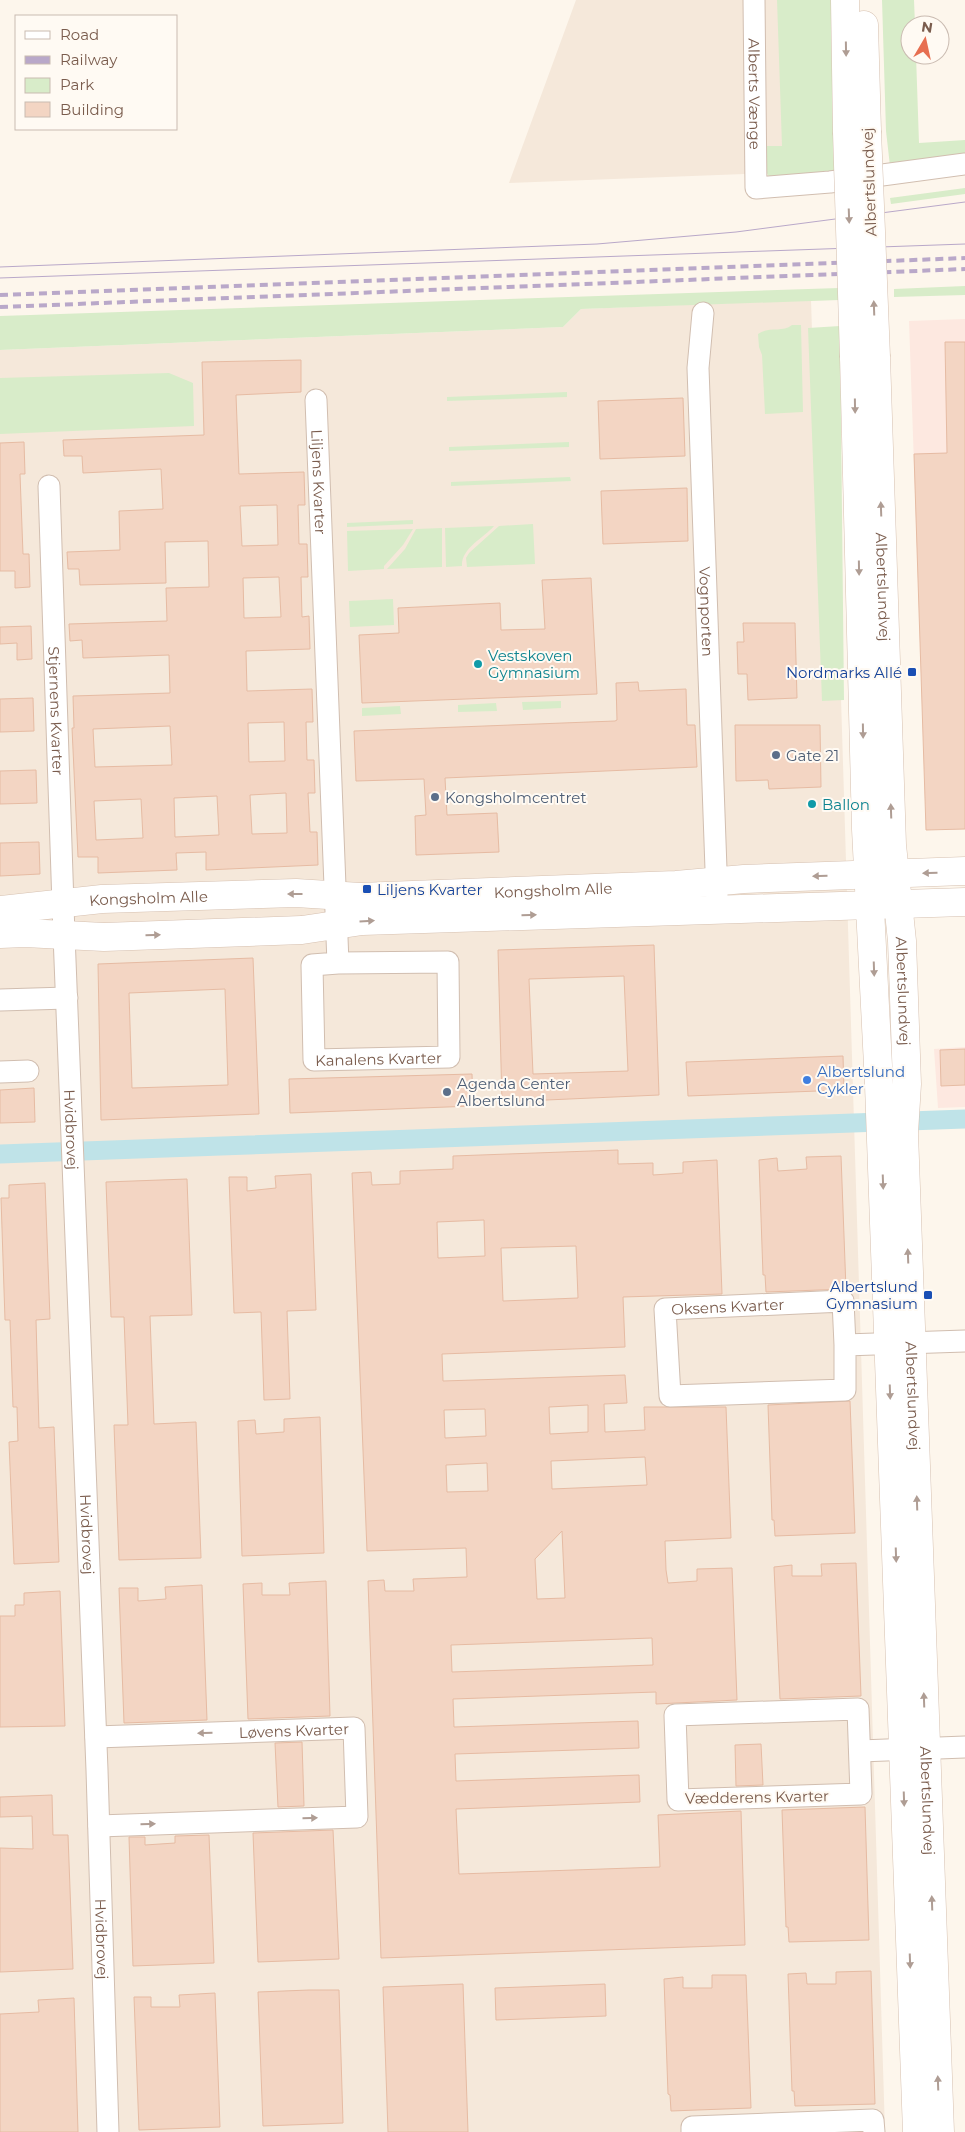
<svg xmlns="http://www.w3.org/2000/svg" width="965" height="2132" viewBox="0 0 965 2132" font-family="Montserrat,sans-serif">
<rect width="100%" height="100%" fill="#fdf6ec"/>
<path fill="#f5e8da" d="M576 0H825L824 171 509 183Z
M811 300 824 697 841 698 885 2132H0V350L563 327 581 309Z"/>
<path fill="#fde8e0" d="M965 319V692L922 694 909 321Z
M965 1047V1107L938 1108 934 1049Z"/>
<path fill="#d8ecc9" d="M777 0H832L835 174 769 177 764 168V146H782Z
M882 0H914L915 25H910V55H916L919 143 965 140V153L954 158 890 166 886 131Z
M965 188V194L891 204 890 198Z
M965 286V295L894 297V289Z
M839 288V300L581 309 563 327 0 350V316Z
M792 325H801L803 412 765 414 762 355 759 347 758 334C769 326 782 333 792 325Z
M840 326 844 700 822 701 808 328Z
M169 373 193 383 194 426 0 434V378Z
M567 392V397L447 401V397Z
M569 442V447L449 451V447Z
M570 477 571 481 451 486V482Z
M413 520V524L347 527V523Z
M533 524 535 564 467 567 466 558 469 553 499 526Z
M494 526C484 538 461 548 462 566L446 567 445 528Z
M442 528V567L387 569 405 549 416 529Z
M413 529 403 545 384 566V569L348 571 347 531Z
M393 599 394 625 350 627 349 601Z
M561 701V708L523 710 522 702Z
M496 703 497 711 458 712V705Z
M400 706 401 714 362 716V708Z"/>
<g fill="none" stroke-linecap="round" stroke-linejoin="round">
<path stroke="#bfe3e8" stroke-width="19" d="M0 1154 965 1119"/>
</g>
<path fill="#f3d5c3" stroke="#e6bba3" fill-rule="evenodd" d="M945 342H965V829L926 830 914 454 947 453Z
M301 360V392L236 395 239 474 304 472 305 505H298L299 544H307L308 577H301L302 617 309 616 310 649 246 651 247 691 312 689 313 722H306L307 760H314L315 793H308L310 832H317L318 865 206 870V852L176 853 177 870 98 873V857H78L72 728H74L73 696 170 693 169 655 83 658 82 640 70 641 69 624 167 621 166 588 209 587 208 541 165 542 166 583 80 585 79 569H68L67 552 120 550 119 511 163 509 161 469 83 473 82 456H64L63 440 204 435 202 362ZM277 505 278 545 242 546 240 506ZM279 577 281 617 244 618 243 578ZM284 722 285 761 249 762 248 723ZM170 726 172 765 95 767 93 729ZM286 793 287 833 252 834 250 795ZM217 796 219 835 175 837 174 798ZM141 799 143 838 96 840 94 801Z
M683 398 685 456 600 459 598 401Z
M24 442 25 474H20L23 554H29L30 587 15 588V571H0V443Z
M687 488 688 541 603 544 601 491Z
M591 578 597 694 362 703 359 635 399 633 398 608 500 603 501 630 545 629 542 580Z
M743 623H795L797 698 748 700 747 674H738L737 642H744Z
M31 626 32 659 17 660V643L0 644V627Z
M638 682 639 691 686 689 687 725H695L697 767 445 778 447 815 497 813 499 852 416 855 415 816 426 815 424 779 356 781 354 731 615 721 617 720 616 683Z
M33 698 34 731 0 732V699Z
M735 725H820L821 787 769 789 768 780 736 781Z
M36 770 37 803 0 804V771Z
M39 842 40 874 0 876V843Z
M654 945 659 1095 502 1102 498 950ZM624 976 628 1071 533 1074 529 979Z
M253 958 259 1114 101 1120 98 964ZM225 989 228 1085 132 1088 129 993Z
M965 1049V1085L941 1086 940 1050Z
M843 1056 844 1090 688 1096 686 1062Z
M472 1074 473 1106 290 1113 289 1079Z
M34 1088 35 1122 0 1123V1090Z
M618 1150V1164L653 1163V1175L683 1173V1162L717 1160 722 1294 623 1297 625 1347 442 1354 443 1381 625 1375 627 1403 604 1404 605 1432 645 1430 644 1407H726L731 1538 665 1541 666 1570 668 1583 697 1581V1569L732 1568 737 1700 656 1704V1692L453 1699 454 1727 638 1721 639 1748 455 1754 456 1781 639 1775 640 1802 456 1809 459 1874 660 1867 658 1815 741 1811 745 1945 381 1958 368 1581 384 1580 385 1591H414L413 1579 467 1577 466 1548 367 1551 352 1173 371 1172 372 1185 400 1184V1171L453 1169V1156ZM484 1220 485 1256 438 1258 437 1222ZM576 1246 578 1298 503 1301 501 1248ZM588 1405V1432L550 1434 549 1407ZM485 1409 486 1436 445 1438 444 1410ZM645 1457 647 1485 552 1489 551 1461ZM487 1463 488 1491 447 1492 446 1465ZM562 1531 565 1598 537 1599 535 1559ZM652 1638 653 1665 452 1672 451 1645Z
M841 1156 846 1289 766 1292 765 1275H763L759 1160 777 1158 778 1171 807 1169 806 1157Z
M311 1174 316 1310 287 1311 290 1399 264 1400 261 1312 234 1313 229 1177H247V1191L276 1188 275 1176Z
M187 1179 192 1315 150 1316 154 1424 196 1422 201 1558 119 1560 114 1425H128L124 1317H111L106 1182Z
M45 1183 50 1319 36 1320 39 1428 54 1427 59 1562 14 1564 9 1442 18 1441 17 1407H13L10 1320H5L1 1198H9V1185Z
M850 1401 855 1533 775 1536 774 1520H772L768 1405Z
M320 1417 324 1553 242 1556 238 1421 255 1420 256 1434 284 1432V1419Z
M856 1563 861 1696 780 1699 774 1567 792 1565V1576H822L821 1564Z
M326 1581 330 1716 248 1719 243 1584 262 1583V1595H290L289 1583Z
M202 1585 207 1720 124 1723 119 1588H138V1601L166 1599 165 1587Z
M60 1591 65 1726 0 1727V1616H15V1605H24V1593Z
M302 1742 304 1806 278 1807 275 1743Z
M761 1744 763 1785 736 1786 735 1745Z
M52 1795 53 1835H68L73 1969 0 1972V1848L33 1849 32 1816 0 1817V1797Z
M865 1807 869 1940 789 1942 788 1927H786L782 1810Z
M333 1830 339 1959 258 1962 253 1833Z
M209 1835 214 1963 133 1966 129 1837H145V1845L175 1843V1836Z
M871 1971 875 2104 795 2106 794 2091H792L788 1974 806 1973 807 1984H836V1972Z
M712 1975H746L751 2108 671 2111 670 2095 668 2094 664 1979 683 1977V1988H712Z
M463 1984 468 2132H388L383 1987Z
M605 1984 606 2016 496 2020 495 1988Z
M309 1990H339L343 2123 263 2126 258 1992Z
M215 1993 220 2127 139 2130 134 1997H151V2007H180L179 1995Z
M74 1998 78 2132H0V2014L39 2012 38 2000Z"/>
<g fill="none" stroke-linecap="round" stroke-linejoin="round">
<defs>
<g id="street">
<path id="s1" d="M754 0 756 188 830 182 965 164"/>
<path id="s2" d="M703 313 698 368 717 897"/>
<path id="s3" d="M316 400 338 963 312 965 314 1060 449 1057 448 962 338 963"/>
<path id="s4" d="M49 486 64 935 97 1770 108 2132"/>
<path d="M0 1000 67 998"/>
<path d="M0 1072 28 1071"/>
<path id="s5" d="M845 1345V1390L670 1396 665 1309 843 1301 845 1345 965 1341"/>
<path d="M858 1709 861 1794 678 1800 675 1715Z"/>
<path id="s6" d="M96 1737 354 1728 357 1817 99 1826"/>
<path d="M860 1751 965 1747"/>
<path d="M692 2132V2127L873 2120 874 2132"/>
</g>
<g id="secondary">
<path d="M845 0 847 132"/>
<path d="M864 25 867 131"/>
<path d="M854 357 866 829 879 1085 917 2132"/>
<path id="s7" d="M876 357 892 845 902 941 907 1084 904 1133 940 2132"/>
<path id="s8" d="M0 910 102 899 296 893 360 897 676 885 744 879 965 871"/>
<path d="M0 934 25 933 104 937 302 930 362 921 965 902"/>
</g>
</defs>
<use href="#street" stroke="#d1beb0" stroke-width="23"/>
<use href="#secondary" stroke="#d6c0b0" stroke-width="29"/>
<use href="#street" stroke="#fff" stroke-width="21"/>
<use href="#secondary" stroke="#fff" stroke-width="28"/>
<path stroke="#b9a8c9" stroke-width="1" d="M0 267 597 244 736 232 965 202
M0 278 965 244"/>
<path stroke="#b9a8c9" stroke-width="4" stroke-dasharray="8 5" stroke-linecap="butt" d="M0 295 965 258
M0 307 965 269"/>
<defs>
<path id="secondary-bridge" d="M867 131 876 357
M847 132 854 357"/>
</defs>
<use href="#secondary-bridge" stroke="#d6c0b0" stroke-width="29" stroke-linecap="butt"/>
<use href="#secondary-bridge" stroke="#fff" stroke-width="28"/>
</g>
<defs><path id="oneway-solid" d="M-6-.8H1V-3.2L6.5 0L1 3.2V.8H-6Z" transform="scale(1.25)"/></defs>
<g fill="#af9d94">
<use href="#oneway-solid" transform="translate(846 49) rotate(89)"/>
<use href="#oneway-solid" transform="translate(849 216) rotate(88)"/>
<use href="#oneway-solid" transform="translate(874 308) rotate(-92)"/>
<use href="#oneway-solid" transform="translate(855 406) rotate(89)"/>
<use href="#oneway-solid" transform="translate(881 509) rotate(-92)"/>
<use href="#oneway-solid" transform="translate(859 568) rotate(89)"/>
<use href="#oneway-solid" transform="translate(863 731) rotate(89)"/>
<use href="#oneway-solid" transform="translate(891 811) rotate(-92)"/>
<use href="#oneway-solid" transform="translate(930 873) rotate(178)"/>
<use href="#oneway-solid" transform="translate(820 876) rotate(178)"/>
<use href="#oneway-solid" transform="translate(295 894) rotate(180)"/>
<use href="#oneway-solid" transform="translate(529 915) rotate(-2)"/>
<use href="#oneway-solid" transform="translate(367 921) rotate(-4)"/>
<use href="#oneway-solid" transform="translate(153 935) rotate(-2)"/>
<use href="#oneway-solid" transform="translate(874 969) rotate(88)"/>
<use href="#oneway-solid" transform="translate(883 1182) rotate(88)"/>
<use href="#oneway-solid" transform="translate(908 1256) rotate(-92)"/>
<use href="#oneway-solid" transform="translate(890 1392) rotate(88)"/>
<use href="#oneway-solid" transform="translate(917 1503) rotate(-92)"/>
<use href="#oneway-solid" transform="translate(896 1555) rotate(88)"/>
<use href="#oneway-solid" transform="translate(924 1700) rotate(-92)"/>
<use href="#oneway-solid" transform="translate(205 1733) rotate(178)"/>
<use href="#oneway-solid" transform="translate(904 1799) rotate(88)"/>
<use href="#oneway-solid" transform="translate(310 1818) rotate(-2)"/>
<use href="#oneway-solid" transform="translate(148 1824) rotate(-2)"/>
<use href="#oneway-solid" transform="translate(932 1903) rotate(-92)"/>
<use href="#oneway-solid" transform="translate(910 1961) rotate(88)"/>
<use href="#oneway-solid" transform="translate(938 2083) rotate(-92)"/>
</g>
<g fill="#0f9aa8" stroke="#fffaf3" stroke-width="2">
<circle cx="478" cy="664" r="5"/>
<circle cx="812" cy="804" r="5"/>
</g>
<g fill="#1a4fb4" stroke="#fffaf3" stroke-width="2">
<rect x="907" y="667" width="10" height="10" rx="2.5"/>
<rect x="362" y="884" width="10" height="10" rx="2.5"/>
<rect x="923" y="1290" width="10" height="10" rx="2.5"/>
</g>
<g fill="#5c6f8a" stroke="#fffaf3" stroke-width="2">
<circle cx="776" cy="755" r="5"/>
<circle cx="435" cy="797" r="5"/>
<circle cx="447" cy="1092" r="5"/>
</g>
<circle fill="#3f7fe0" stroke="#fffaf3" stroke-width="2" cx="807" cy="1080" r="5"/>
<g text-anchor="middle" dominant-baseline="central" stroke-width="4" stroke-linejoin="round" paint-order="stroke">
<g font-size="15" fill="#7a5c4d" stroke="#fffaf3">
<text stroke="none"><textPath href="#s1" startOffset="94">Alberts Vænge</textPath></text>
<text transform="translate(869 182) rotate(-92)">Albertslundvej</text>
<text stroke="none"><textPath href="#s3" startOffset="82">Liljens Kvarter</textPath></text>
<text stroke="none"><textPath href="#s7" startOffset="230">Albertslundvej</textPath></text>
<text stroke="none"><textPath href="#s2" startOffset="299">Vognporten</textPath></text>
<text stroke="none"><textPath href="#s4" startOffset="225">Stjernens Kvarter</textPath></text>
<text stroke="none"><textPath href="#s8" startOffset="554">Kongsholm Alle</textPath></text>
<text stroke="none"><textPath href="#s8" startOffset="149">Kongsholm Alle</textPath></text>
<text stroke="none"><textPath href="#s7" startOffset="635">Albertslundvej</textPath></text>
<text stroke="none"><textPath href="#s3" startOffset="749">Kanalens Kvarter</textPath></text>
<text stroke="none"><textPath href="#s4" startOffset="644">Hvidbrovej</textPath></text>
<text stroke="none"><textPath href="#s5" startOffset="370">Oksens Kvarter</textPath></text>
<text stroke="none"><textPath href="#s7" startOffset="1040">Albertslundvej</textPath></text>
<text stroke="none"><textPath href="#s4" startOffset="1049">Hvidbrovej</textPath></text>
<text stroke="none"><textPath href="#s6" startOffset="198">Løvens Kvarter</textPath></text>
<text transform="translate(757 1797) rotate(-1)">Vædderens Kvarter</text>
<text stroke="none"><textPath href="#s7" startOffset="1445">Albertslundvej</textPath></text>
<text stroke="none"><textPath href="#s4" startOffset="1454">Hvidbrovej</textPath></text>
</g>
<g font-size="15" fill="#0d838f" stroke="#fffaf3" text-anchor="start">
<text x="488" y="655">Vestskoven<tspan x="488" dy="17">Gymnasium</tspan></text>
<text x="822" y="804">Ballon</text>
</g>
<g font-size="15" fill="#164399" stroke="#fffaf3" text-anchor="end">
<text x="902" y="672">Nordmarks Allé</text>
<text x="377" y="889" text-anchor="start">Liljens Kvarter</text>
<text x="918" y="1286">Albertslund<tspan x="918" dy="17">Gymnasium</tspan></text>
</g>
<g font-size="15" fill="#4e5e75" stroke="#fffaf3" text-anchor="start">
<text x="786" y="755">Gate 21</text>
<text x="445" y="797">Kongsholmcentret</text>
<text x="457" y="1083">Agenda Center<tspan x="457" dy="17">Albertslund</tspan></text>
</g>
<g font-size="15" fill="#366cbe" stroke="#fffaf3" text-anchor="start">
<text x="817" y="1071">Albertslund<tspan x="817" dy="17">Cykler</tspan></text>
</g>
</g>
<rect x="15" y="15" width="162" height="115" fill="#fffaf3" stroke="#cabbb1"/>
<rect x="25" y="31" width="25" height="8" fill="#ffffff" stroke="#cabbb1"/>
<text x="60" y="40" font-size="15" fill="#7a5c4d">Road</text>
<rect x="25" y="56" width="25" height="8" fill="#b9a8c9" stroke="#cabbb1"/>
<text x="60" y="65" font-size="15" fill="#7a5c4d">Railway</text>
<rect x="25" y="78" width="25" height="15" fill="#d8ecc9" stroke="#cabbb1"/>
<text x="60" y="90" font-size="15" fill="#7a5c4d">Park</text>
<rect x="25" y="102" width="25" height="15" fill="#f3d5c3" stroke="#cabbb1"/>
<text x="60" y="115" font-size="15" fill="#7a5c4d">Building</text>
<g transform="translate(925 40) rotate(9)"><circle r="24" fill="#fffaf3" stroke="#cabbb1"/>
<path d="M0-4L9 19L0 12L-9 19Z" fill="#e76f51"/>
<text y="-8" font-size="14" font-weight="bold" text-anchor="middle" fill="#7a5c4d">N</text>
</g>
</svg>
